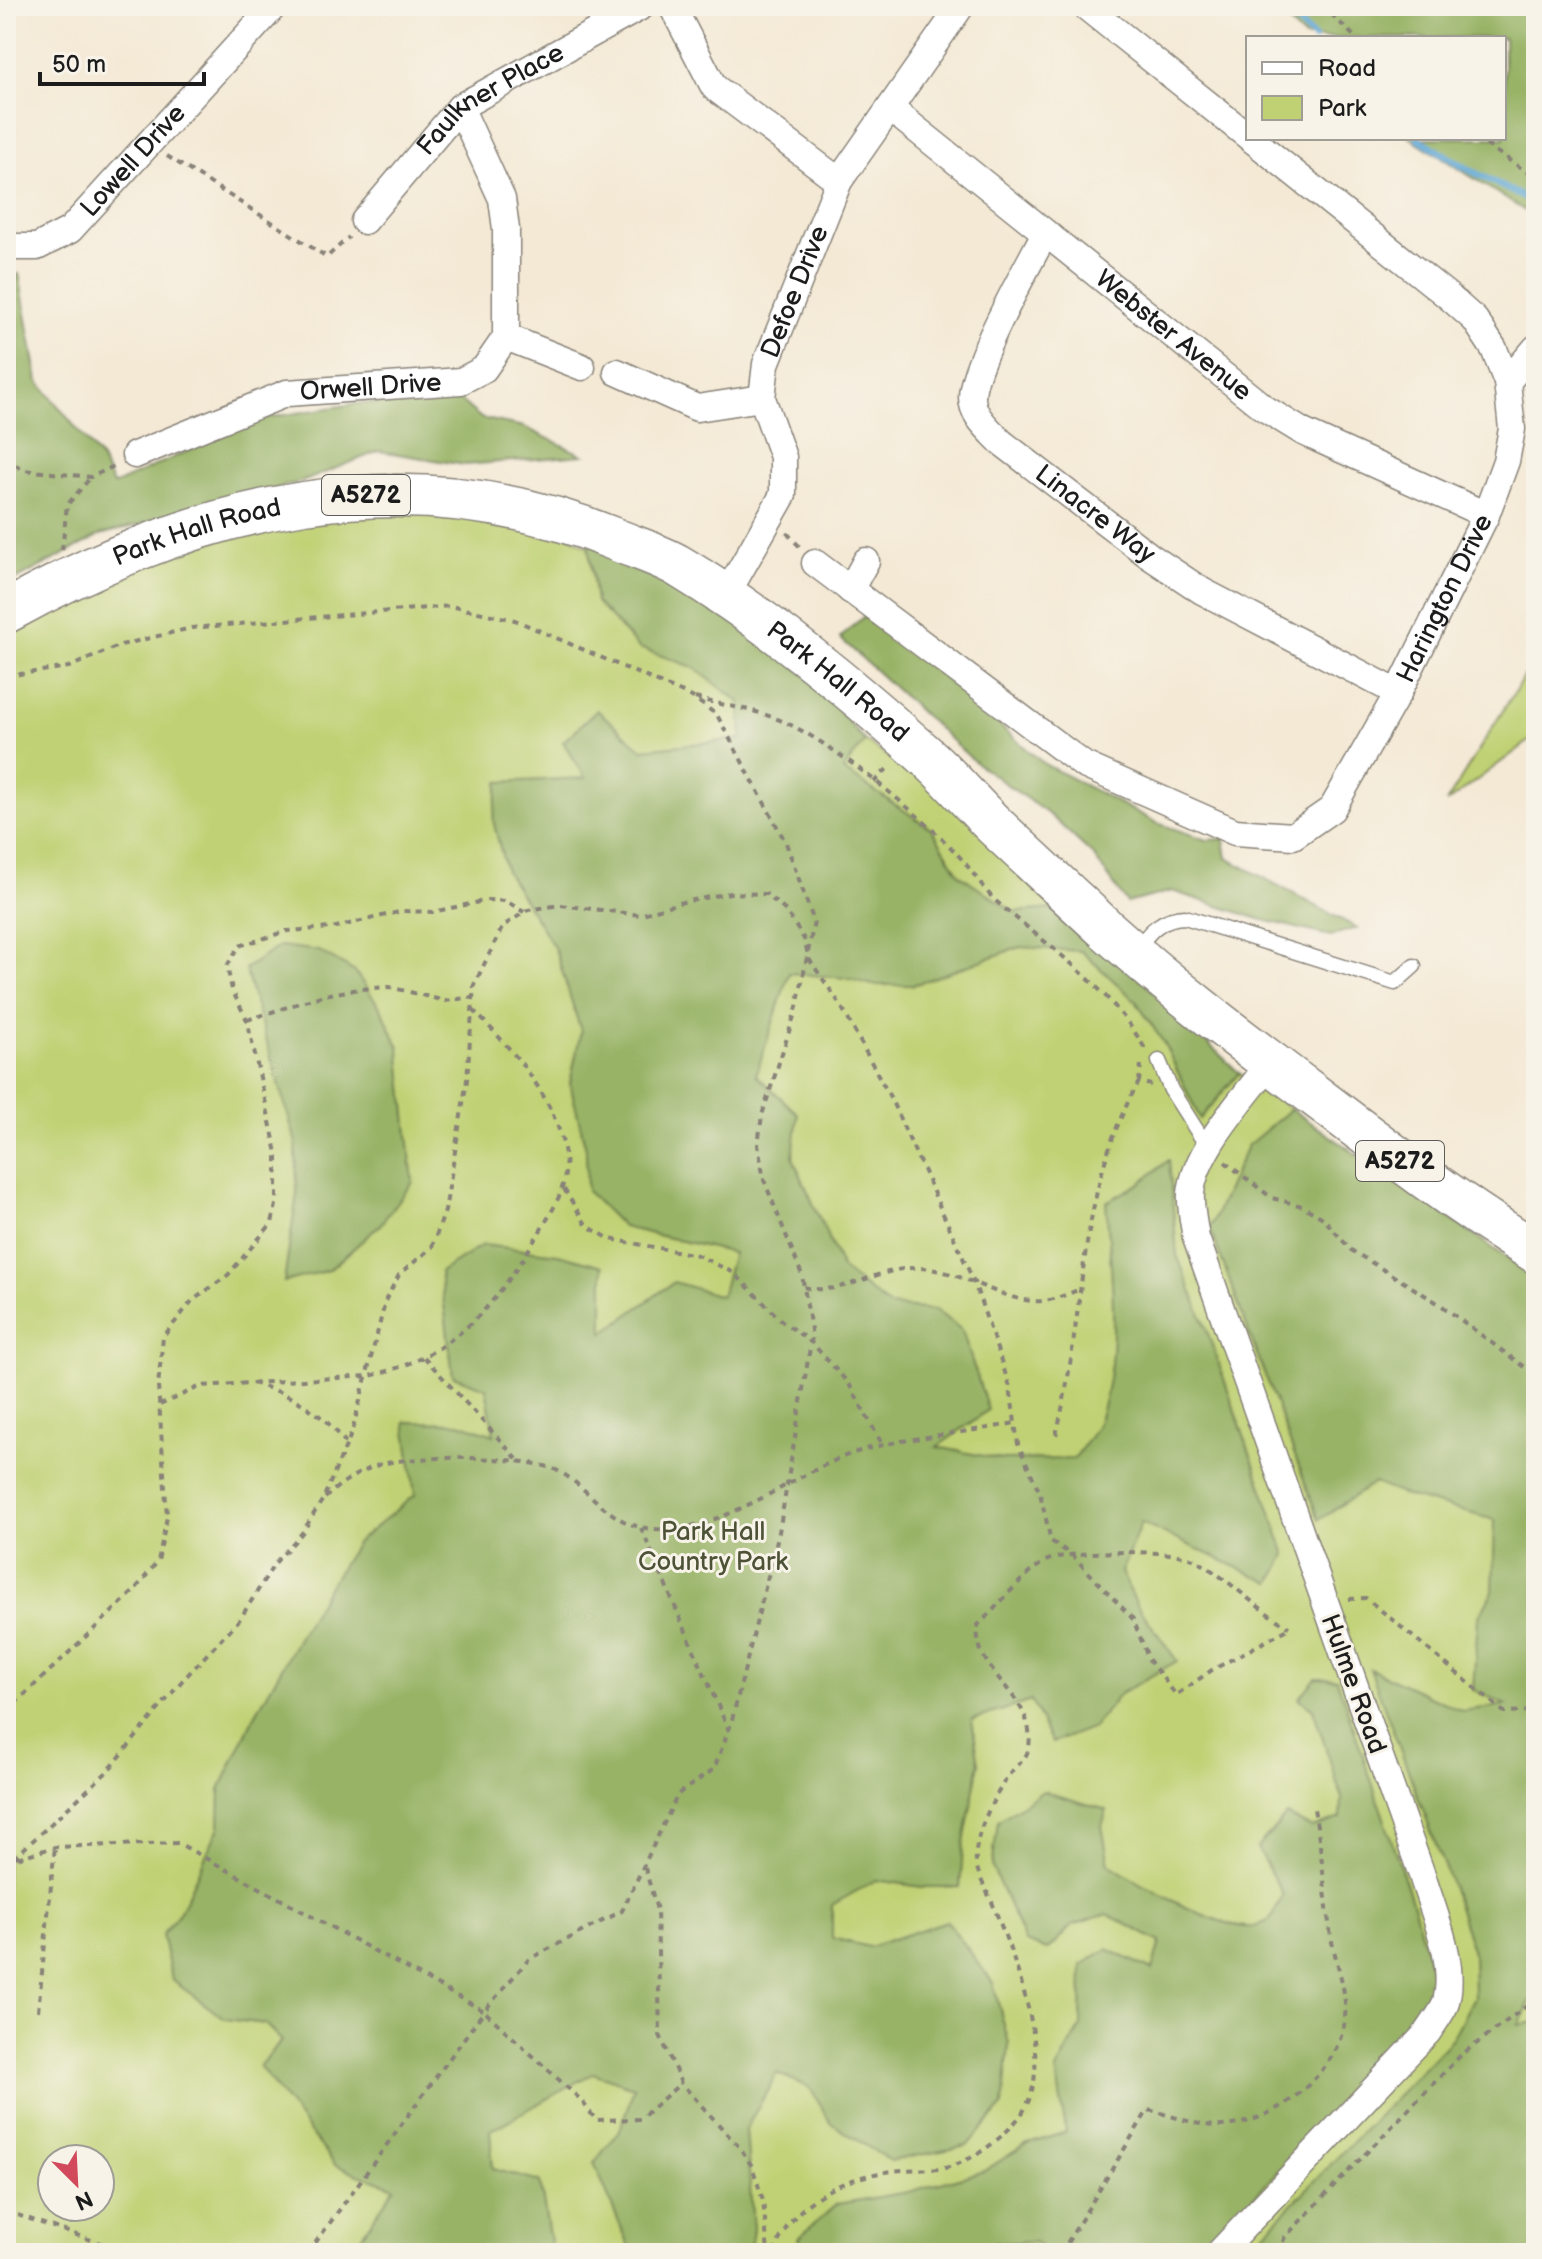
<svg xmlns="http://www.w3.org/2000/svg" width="1542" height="2259" viewBox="0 0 1542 2259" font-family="'Balsamiq Sans',sans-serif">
<rect width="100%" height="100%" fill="#f7f3e8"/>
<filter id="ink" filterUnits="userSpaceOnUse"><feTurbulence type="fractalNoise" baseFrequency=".0125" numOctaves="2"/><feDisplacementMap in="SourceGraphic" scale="16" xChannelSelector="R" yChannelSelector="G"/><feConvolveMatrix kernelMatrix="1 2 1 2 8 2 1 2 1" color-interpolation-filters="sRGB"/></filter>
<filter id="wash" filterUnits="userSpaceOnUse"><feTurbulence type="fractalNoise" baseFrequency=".006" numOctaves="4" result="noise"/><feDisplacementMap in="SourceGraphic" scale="32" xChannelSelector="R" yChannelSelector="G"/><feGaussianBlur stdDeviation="1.8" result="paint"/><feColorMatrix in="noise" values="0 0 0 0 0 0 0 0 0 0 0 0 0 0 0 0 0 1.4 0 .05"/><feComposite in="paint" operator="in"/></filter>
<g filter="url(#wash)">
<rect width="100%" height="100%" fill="#f4e9d5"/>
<path fill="#c0d174" stroke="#6e7648" stroke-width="2" fill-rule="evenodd" d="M416 507 564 533 800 670 865 741 954 801 1239 1073 1536 1278V2253H6V627L169 555 260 526ZM52 2159H100V2207H52Z
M1536 657V736L1446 803Z"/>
<path fill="#98b366" stroke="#5a6841" stroke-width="2" d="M1271 6H1536V218L1411 138H1504V38H1305Z
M6 274H19L38 381 101 459 113 485 258 419 355 404 456 397 481 418 524 427 583 455 465 465 379 451 304 481 100 535 6 585Z
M588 543C662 575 737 616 798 669 823 690 844 718 865 741L843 770 932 829 959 874 1014 912 1066 908 1239 1073 1200 1119 1165 1045 1135 1000 1081 951 1020 947 913 985H873L846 978 789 973 756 1075 798 1114 793 1158 842 1269 889 1306 935 1310 962 1330 988 1410 937 1447 1004 1460 1074 1459C1083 1446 1096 1431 1100 1417 1122 1348 1111 1272 1106 1202L1139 1184 1169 1160 1177 1255 1205 1325 1286 1555 1271 1583 1141 1523 1121 1572 1137 1605 1177 1661 1120 1694 1094 1727 1052 1743 1031 1701 972 1720 979 1763 963 1848 960 1887H922L876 1880 832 1905V1938L869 1947 947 1921 993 1983 1009 2044 1003 2106 967 2146 890 2161 831 2123 810 2088 777 2073 746 2129 753 2228 750 2253H632L594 2163 620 2130 634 2087 593 2073 490 2131 493 2169 540 2182 552 2253H353L354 2246 395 2187 336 2166 259 2066 282 2041 265 2024 225 2019 172 1980 162 1935 181 1910 219 1827 220 1789 252 1721 315 1608 357 1542 415 1495 405 1422 460 1423 494 1435 486 1388 453 1376 440 1272 483 1245 558 1254 603 1266V1333L674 1282 721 1296 733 1253 623 1227 587 1191 586 1149 570 1083 581 1031 555 949 506 871 493 820 499 782 586 778 563 742 597 710 642 749 742 739 740 702 693 667 639 648 596 602Z
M864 616 946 679 1044 764 1157 823 1207 840 1224 839 1227 858 1357 928 1330 936 1259 919 1172 891 1127 903 1093 855 1051 816 975 762 840 638Z
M280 946 319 951 355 972 382 1010 399 1047 413 1182 380 1225 329 1270 284 1282 297 1194 296 1142 245 969Z
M1291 1109 1536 1278V1989L1519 2025 1536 2022V2253H1245L1452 2039 1474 1997 1473 1953 1450 1882 1370 1669 1462 1711 1506 1705 1473 1690 1478 1618 1493 1591 1495 1520 1407 1496 1374 1483 1319 1520 1210 1228 1247 1146Z
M1316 1678 1337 1679 1414 1907 1433 1979 1414 2026 1201 2253H1047L1035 2242 995 2243 944 2253H803L798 2238 837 2204 908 2192 984 2171 1025 2145 1066 2132 1056 2070 1081 2026 1082 1965 1107 1949 1152 1970 1160 1942 1107 1914 1073 1925 1047 1950 1025 1942 992 1867 998 1821 1043 1791 1107 1810 1102 1826 1109 1864C1137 1883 1220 1930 1253 1927 1258 1926 1265 1922 1270 1920L1283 1895 1257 1848 1287 1815 1311 1828 1341 1818 1342 1798 1313 1709 1299 1698Z"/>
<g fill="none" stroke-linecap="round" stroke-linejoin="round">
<path stroke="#5da6d4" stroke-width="7" d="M1281 6 1314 38
M1418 138 1464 167 1536 204"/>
</g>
</g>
<g filter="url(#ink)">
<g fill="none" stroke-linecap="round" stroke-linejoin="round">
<defs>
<path id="service" d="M1137 951C1147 932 1163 917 1185 917L1395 983 1414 966
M1159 1061 1171 1090 1208 1148"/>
<g id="minor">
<path d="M672 6 714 87 839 181"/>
<path id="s1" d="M891 109 1264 408 1303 432 1486 515"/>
<path id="s2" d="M364 221 460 107 642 6"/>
<path id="s3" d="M1045 233C1028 266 972 364 972 397 972 416 989 429 1001 442L1151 557 1202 591 1398 693"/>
<path id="s4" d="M6 247H37L70 230 274 6"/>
<path d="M506 337 582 367"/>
<path d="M617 372 697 408 762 398"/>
<path d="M1507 382 1536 348"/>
<path id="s5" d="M135 455 287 393 461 381 484 369 506 337V229L502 199 460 107"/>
<path id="s6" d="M815 563 1084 765 1235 832 1293 836 1332 809 1398 693 1486 515 1506 461 1512 429 1507 382 1494 349 1475 320 1448 296 1085 6"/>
<path d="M850 590 866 561"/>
<path id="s7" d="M725 597 783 495V457L762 398 766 364 839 181 961 6"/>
<path d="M1219 2253 1428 2032C1433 2024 1441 2014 1445 2005 1458 1965 1433 1912 1422 1875L1196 1238C1194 1224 1190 1208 1191 1194 1194 1151 1245 1097 1271 1062"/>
</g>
<g id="primary">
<path id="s8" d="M6 612C198 505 404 453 614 539 635 548 660 555 680 567 768 620 849 687 925 755 950 777 971 803 995 826 1032 861 1070 896 1108 931 1174 990 1243 1042 1314 1095 1386 1150 1458 1204 1536 1252"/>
</g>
</defs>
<use href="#service" stroke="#888278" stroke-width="17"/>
<use href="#minor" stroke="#888278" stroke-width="29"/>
<use href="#primary" stroke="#888278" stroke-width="45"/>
<path stroke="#888278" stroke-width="4" stroke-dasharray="6 6" stroke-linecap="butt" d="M1323 6 1356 38
M1476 138 1536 178
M167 156 327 257 349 237
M6 458 23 470 91 477 116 465
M787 533 800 547
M62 550 67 505 91 477
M6 676 69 667 121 645 191 628 450 606 515 620 692 697 717 715 786 843 814 922 797 1007 762 1115 758 1145 764 1180 802 1275 812 1336 779 1532 731 1724 714 1769 678 1794 622 1911 529 1959 484 2011 581 2100 596 2120 640 2119 681 2083
M695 698C720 705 748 708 772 717 825 735 920 814 958 855 972 870 982 888 997 902 1050 948 1108 985 1144 1047L1143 1052
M874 782 889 767
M247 1020 324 995 359 989 390 987 445 1001 473 997
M1139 1082 1141 1065
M1225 1162 1272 1198 1302 1206 1323 1218 1351 1250 1441 1305 1536 1376
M564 1189 587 1226 610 1239 697 1255 734 1273 783 1322 811 1342 849 1384 882 1444
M804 1287C840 1297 873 1270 912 1268 955 1266 991 1297 1032 1301 1049 1303 1065 1295 1080 1289
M424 1357 518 1460
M252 1383C290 1393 322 1412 346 1443
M160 1405 201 1386 369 1376C450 1358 493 1309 534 1241 557 1203 575 1180 560 1133 544 1084 507 1044 472 1009
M1056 1435C1086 1319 1076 1189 1139 1082L1151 1085
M325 1498C340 1483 361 1470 382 1464 417 1455 524 1455 556 1470 587 1485 605 1519 640 1527 715 1543 793 1471 860 1451 910 1436 963 1434 1015 1423
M641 1528 729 1731
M1349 1599 1366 1598 1504 1712 1536 1711
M6 1712 133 1592 158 1561 167 1517 158 1386 163 1337 192 1301 228 1275 272 1223 277 1200V1153L247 1020 232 990 227 966 239 946 287 931 332 928 403 911 433 912 488 900 506 901 524 912
M14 1858 109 1770 181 1682 240 1619 275 1563 302 1533 323 1499 352 1432 386 1299 399 1275 432 1247 445 1211 467 1080 474 985 503 926 528 910 560 905 640 915 678 903 730 893 766 894 786 911 804 939 809 959 840 1004 890 1097 974 1282 1010 1387 1018 1444 1040 1493 1051 1541 1072 1555 1133 1619 1149 1660 1176 1695 1212 1670 1290 1628
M6 1861 55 1847 178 1843 484 2011 308 2253
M645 1868 657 1910 660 2035 681 2083 740 2148 752 2166 763 2200 768 2253
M38 2011 55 1847
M6 2211 106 2245
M99 2253 106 2245 128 2253
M774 2253C793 2198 848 2174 903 2170 915 2169 928 2170 940 2169 969 2164 1003 2139 1020 2116 1059 2065 1014 1960 994 1907 989 1894 977 1876 976 1861 974 1835 991 1804 1004 1782 1016 1761 1033 1762 1029 1731 1024 1690 972 1669 978 1625 1000 1605 1020 1576 1046 1561 1065 1550 1174 1549 1193 1559 1228 1577 1254 1608 1289 1627
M1061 2253 1148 2110C1172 2115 1195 2126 1219 2126 1270 2126 1334 2077 1344 2025 1350 1992 1334 1961 1330 1930 1324 1889 1322 1849 1314 1809
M1278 2253 1285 2237 1461 2055 1536 1999"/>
<use href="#service" stroke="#fff" stroke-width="14"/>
<use href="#minor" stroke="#fff" stroke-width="26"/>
<use href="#primary" stroke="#fff" stroke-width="42"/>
</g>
</g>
<g text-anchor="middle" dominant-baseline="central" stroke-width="6" stroke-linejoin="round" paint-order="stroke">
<g fill="#f7f3e8" stroke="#5e5c59" stroke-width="2">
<rect x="322" y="475" width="88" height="40" rx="6"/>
<rect x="1356" y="1141" width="88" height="40" rx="6"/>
</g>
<g font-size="24" font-weight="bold" fill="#1c1c1c">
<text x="366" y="495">A5272</text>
<text x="1400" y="1161">A5272</text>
</g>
<g font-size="26" fill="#1c1c1c" stroke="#f7f3e8">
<text stroke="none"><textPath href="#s2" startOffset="178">Faulkner Place</textPath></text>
<text stroke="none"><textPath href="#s4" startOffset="162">Lowell Drive</textPath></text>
<text stroke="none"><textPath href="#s7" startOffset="330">Defoe Drive</textPath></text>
<text stroke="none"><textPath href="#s1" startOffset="362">Webster Avenue</textPath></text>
<text stroke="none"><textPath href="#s5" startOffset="248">Orwell Drive</textPath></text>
<text stroke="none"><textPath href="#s3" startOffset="354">Linacre Way</textPath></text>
<text stroke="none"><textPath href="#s8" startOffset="208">Park Hall Road</textPath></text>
<text stroke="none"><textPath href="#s6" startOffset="846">Harington Drive</textPath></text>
<text stroke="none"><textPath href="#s8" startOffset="902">Park Hall Road</textPath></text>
<text transform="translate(1353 1684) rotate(70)">Hulme Road</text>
</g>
<g font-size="26" fill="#4d5236" stroke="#f7f3e8">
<text x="713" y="1532">Park Hall<tspan x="713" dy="30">Country Park</tspan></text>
</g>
</g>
<rect width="1542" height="2259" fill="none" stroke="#f7f3e8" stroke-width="32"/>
<rect x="1246" y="36" width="260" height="104" fill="#f7f3e8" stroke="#9f9d96" stroke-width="2"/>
<rect x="1262" y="62" width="40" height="12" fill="#ffffff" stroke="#9f9d96" stroke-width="2"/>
<text x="1318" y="76" font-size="24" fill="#1c1c1c">Road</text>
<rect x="1262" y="96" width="40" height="24" fill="#c0d174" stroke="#9f9d96" stroke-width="2"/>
<text x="1318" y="116" font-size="24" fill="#1c1c1c">Park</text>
<g transform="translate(76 2183) rotate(156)"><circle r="38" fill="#f7f3e8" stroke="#9f9d96" stroke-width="2"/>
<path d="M0-6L14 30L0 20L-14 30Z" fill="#d1495b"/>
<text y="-12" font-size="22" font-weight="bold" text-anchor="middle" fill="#1c1c1c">N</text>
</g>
<path d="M40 72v12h164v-12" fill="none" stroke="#1c1c1c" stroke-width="4"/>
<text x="52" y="72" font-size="24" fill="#1c1c1c" stroke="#f7f3e8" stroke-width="6" paint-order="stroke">50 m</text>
</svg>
